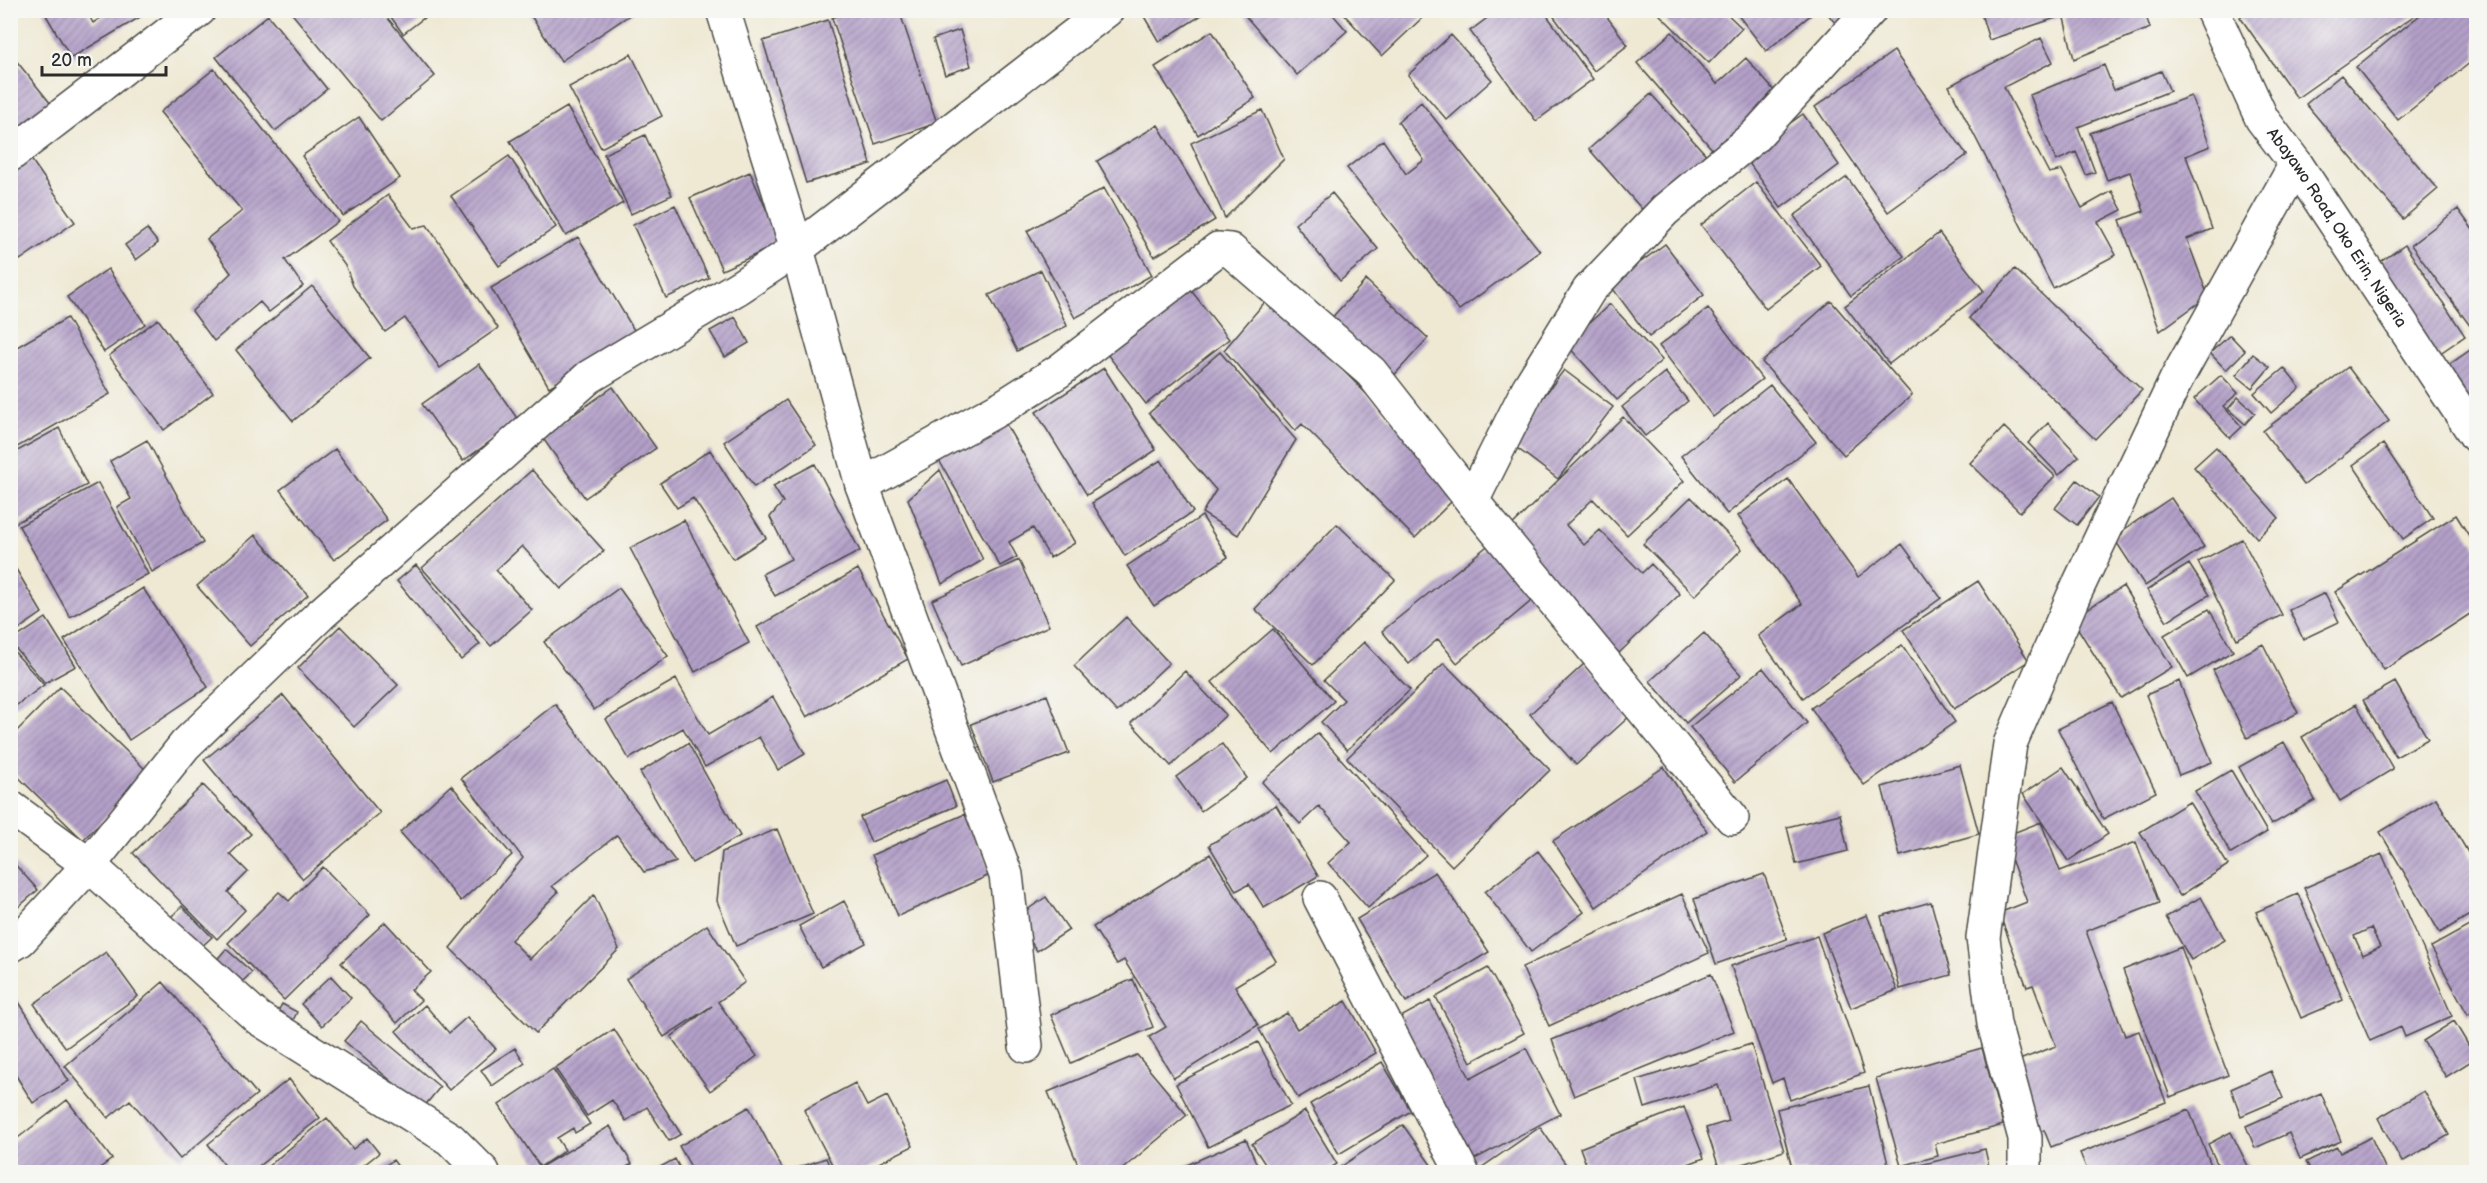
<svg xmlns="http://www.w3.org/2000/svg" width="2487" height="1183" viewBox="0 0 2487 1183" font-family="'Balsamiq Sans',sans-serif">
<defs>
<pattern id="building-hatch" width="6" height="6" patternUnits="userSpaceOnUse" patternTransform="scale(1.5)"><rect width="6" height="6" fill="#b4a0c9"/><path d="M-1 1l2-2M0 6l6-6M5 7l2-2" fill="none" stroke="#9383a3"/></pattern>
</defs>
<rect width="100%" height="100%" fill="#f6f6f2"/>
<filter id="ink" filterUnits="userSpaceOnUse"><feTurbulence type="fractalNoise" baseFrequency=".0167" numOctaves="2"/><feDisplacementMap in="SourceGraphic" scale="12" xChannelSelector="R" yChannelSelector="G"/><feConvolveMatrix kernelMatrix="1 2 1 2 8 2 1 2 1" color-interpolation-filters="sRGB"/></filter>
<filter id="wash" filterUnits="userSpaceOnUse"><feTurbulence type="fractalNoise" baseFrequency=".008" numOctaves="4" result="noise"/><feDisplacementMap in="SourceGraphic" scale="24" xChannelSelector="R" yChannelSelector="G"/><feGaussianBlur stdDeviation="1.35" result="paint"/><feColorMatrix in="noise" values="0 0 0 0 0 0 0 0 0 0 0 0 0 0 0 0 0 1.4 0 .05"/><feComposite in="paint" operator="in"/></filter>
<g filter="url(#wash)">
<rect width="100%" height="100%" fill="#efe9d4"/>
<g id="blocks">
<path fill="url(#building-hatch)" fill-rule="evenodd" d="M43 10H86L93 23 113 10H152L71 58Z
M289 10H381L435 76 381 121Z
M386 10H434L403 34Z
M527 10H637L561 61Z
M852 10H899L937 123 875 144 832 18Z
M1145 10H1210L1159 42 1142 13Z
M1240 10H1329L1347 31 1297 75Z
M1340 10H1415L1422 18 1382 56Z
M1498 10H1543L1593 79 1536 121 1470 31Z
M1549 10H1602L1628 45 1594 71Z
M1655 10H1723L1742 28 1709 63Z
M1734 10H1811L1813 13 1766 51Z
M1825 10H1859L1838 27Z
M1980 10H2061L2062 16 1989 40Z
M2062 10H2144L2150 28 2074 59Z
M2248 10H2422L2297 98 2240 17Z
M2426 10H2472L2476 16V58L2398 120 2356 67Z
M268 15 327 89 275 131 216 57Z
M828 20 871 164 806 183 763 41Z
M960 30 971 66 945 75 933 39Z
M1212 31 1255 98 1198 135 1155 67Z
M1672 32 1717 84 1746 58 1783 101 1719 157 1637 63Z
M1451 35 1492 80 1447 120 1408 75Z
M2041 38 2053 62 2004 87 2049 173 2062 170 2082 208 2112 191 2122 210 2098 222 2116 255 2053 288 1949 86Z
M1894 51 1967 155 1888 212 1815 107Z
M10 53 51 104 10 136Z
M631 54 662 116 601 148 569 87Z
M2104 65 2114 90 2161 71 2170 91 2078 127 2095 172 2086 175 2076 152 2056 161 2030 95Z
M214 69 338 221 285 260 303 286 269 312 260 302 214 341 192 311 231 273 207 239 242 211 160 112Z
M2341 75 2438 189 2403 219 2306 104Z
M1651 94 1710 159 1647 215 1589 149Z
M2191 96 2210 146 2186 156 2212 229 2187 239 2208 296 2160 331 2120 220 2144 211 2130 172 2107 180 2090 133Z
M1421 102 1540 251 1459 310 1347 168 1383 140 1406 174 1424 160 1398 122Z
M567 107 623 203 566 236 510 141Z
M1262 110 1284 159 1225 218 1191 143Z
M1803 114 1839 165 1781 208 1744 156Z
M359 117 400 178 343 216 302 156Z
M1158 125 1215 220 1154 257 1097 161Z
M645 135 672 195 631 214 604 154Z
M28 155 75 222 20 260 10 246V167Z
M509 156 556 227 499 266 451 196Z
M750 172 781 243 722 270 690 198Z
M1847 177 1904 256 1851 296 1794 216Z
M1756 182 1821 266 1766 309 1701 225Z
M1104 188 1152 275 1075 318 1027 231Z
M1332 193 1378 249 1340 281 1295 224Z
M388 195 413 228 427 225 498 328 440 368 405 318 385 332 353 286 346 267 327 241Z
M675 205 709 278 666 298 633 225Z
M2458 209 2476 234V334L2411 245Z
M147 229 158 243 136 260 125 245Z
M1939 233 1984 291 1889 364 1845 306Z
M578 237 637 335 549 387 491 288Z
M1665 244 1704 295 1649 337 1610 285Z
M2405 245 2465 336 2433 358 2373 267Z
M108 269 145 324 104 352 67 297Z
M2015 269 2142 390 2095 439 1969 318Z
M1041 270 1067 326 1017 351 989 295Z
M1366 280 1428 338 1389 381 1327 323Z
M312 286 370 358 293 421 236 350Z
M1190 289 1229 339 1146 404 1107 354Z
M1270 296 1462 491 1415 538 1302 424 1295 431 1224 350Z
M1831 301 1912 395 1844 455 1762 362Z
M1610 304 1662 360 1617 400 1566 344Z
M1708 308 1762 379 1713 417 1659 346Z
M735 317 749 343 725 357 710 331Z
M67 318 110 394 12 450 10 351Z
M158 319 213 393 164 430 109 356Z
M2230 335 2245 351 2226 370 2210 353Z
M2476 346V421L2443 369Z
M1220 352 1296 440 1238 535 1202 513 1216 490 1149 413Z
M2253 354 2270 367 2252 388 2236 375Z
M479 364 519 421 463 461 422 404Z
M2348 367 2389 421 2304 485 2263 431Z
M1104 368 1156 450 1087 495 1036 412Z
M2284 368 2300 388 2271 413 2254 393Z
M1564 370 1613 407 1558 479 1509 442Z
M1665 372 1688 401 1645 436 1622 407Z
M2221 375 2238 393 2223 406 2242 427 2230 438 2194 399Z
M1770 385 1816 442 1727 514 1681 456Z
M613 387 656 448 585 498 542 437Z
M2238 397 2255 413 2245 424 2228 409Z
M786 400 816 445 754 487 724 442Z
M1001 416 1075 543 1050 558 1033 528 1009 542 1017 557 1000 566 936 455Z
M1623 417 1684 481 1627 535 1593 499 1566 525 1584 545 1600 530 1642 573 1651 564 1680 594 1619 653 1504 533Z
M2048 423 2079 456 2059 475 2028 443Z
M2004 427 2055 476 2020 512 1970 463Z
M59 428 87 485 10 526V455Z
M147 440 203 543 152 572 117 507 131 499 110 461Z
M2383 444 2433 518 2403 539 2353 465Z
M2216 447 2279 518 2257 538 2194 467Z
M335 449 387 520 334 560 280 490Z
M710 450 766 538 733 559 693 498 677 508 660 483Z
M1161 460 1193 512 1125 556 1092 503Z
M815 464 860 551 775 596 762 574 791 559 770 517 783 502 773 486Z
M532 470 604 551 561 589 522 546 496 570 532 610 491 646 422 568Z
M940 470 983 560 942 584 908 499Z
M1788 479 1858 577 1902 544 1941 598 1803 698 1758 636 1802 604 1738 516Z
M2077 480 2099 497 2077 525 2055 508Z
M98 483 148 574 70 617 19 526Z
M1691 497 1742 549 1695 596 1643 544Z
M2171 498 2204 547 2145 586 2113 537Z
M2456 515 2476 547V610L2384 670 2335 592Z
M1202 516 1228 557 1154 606 1127 566Z
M684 520 749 643 695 672 630 548Z
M1337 524 1395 580 1313 665 1255 609Z
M255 535 308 595 250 646 197 586Z
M2242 539 2282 615 2237 639 2198 562Z
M1491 543 1535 598 1457 663 1438 639 1409 664 1382 631Z
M10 559 42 613 10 635Z
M1019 560 1049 626 961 666 932 600Z
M2189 564 2209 595 2167 621 2147 590Z
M416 565 480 644 461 660 397 581Z
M858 569 908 659 807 717 757 627Z
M1978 581 2029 661 1954 709 1903 630Z
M2123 586 2172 667 2121 698 2072 619Z
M143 588 208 687 129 740 64 640Z
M619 588 668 656 594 710 544 642Z
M2325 593 2339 622 2303 639 2289 610Z
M2209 609 2233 651 2188 678 2164 635Z
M1126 617 1169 663 1117 712 1074 666Z
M46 618 76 666 45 683 10 642Z
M340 626 398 685 354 727 298 668Z
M1273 629 1334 701 1273 754 1212 682Z
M1704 633 1741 675 1686 723 1650 681Z
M1364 642 1410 690 1347 750 1321 722 1344 700 1324 680Z
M2263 644 2298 713 2247 738 2213 670Z
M1902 645 1955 722 1864 785 1811 708Z
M10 647 44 685 10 710Z
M1444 663 1550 770 1452 866 1347 758Z
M1585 663 1631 715 1576 765 1530 714Z
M1763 668 1807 723 1735 782 1690 727Z
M1185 671 1226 715 1171 766 1131 723Z
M676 679 708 735 773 697 805 754 778 770 759 737 705 767 683 728 629 759 606 719Z
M2179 681 2212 762 2179 775 2146 695Z
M2395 682 2428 739 2396 757 2363 700Z
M60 687 149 773 83 840 10 769V738Z
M283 695 380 813 303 879 204 760Z
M1047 695 1069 753 993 782 971 724Z
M2112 702 2156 792 2103 819 2058 729Z
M555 704 676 862 644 872 617 835 552 886 558 892 511 940 530 959 594 895 619 949 536 1033 450 948 523 858 461 778Z
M2356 704 2393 769 2340 801 2302 737Z
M1318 733 1426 855 1368 908 1328 863 1351 842 1319 806 1300 824 1262 782Z
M2284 742 2315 800 2271 825 2239 767Z
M688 743 740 836 692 863 640 772Z
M1222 744 1247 778 1201 811 1176 777Z
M1960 765 1979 834 1900 856 1882 787Z
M1664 767 1707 831 1596 907 1553 841Z
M2063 767 2108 834 2068 861 2023 794Z
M2231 770 2267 832 2231 854 2195 791Z
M946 780 956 806 871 842 860 817Z
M203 785 251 834 230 854 248 872 228 892 245 910 217 939 133 853Z
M451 785 512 855 461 901 400 832Z
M2436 798 2476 866V911L2440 933 2380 832Z
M2189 802 2228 865 2180 896 2140 832Z
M1276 805 1318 876 1264 908 1249 884 1236 891 1209 845Z
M965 814 992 874 898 916 872 855Z
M1840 814 1848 851 1796 864 1787 827Z
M2041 822 2060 871 2136 842 2159 903 2086 931 2125 1036 2139 1031 2166 1102 2051 1147 2044 1130 2035 1133 2009 1064 2056 1046 2033 985 2027 987 1999 913 2027 902 2003 837Z
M777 829 813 914 736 946 717 901 722 852Z
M1538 851 1584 912 1531 952 1485 892Z
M1210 854 1276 961 1235 986 1258 1025 1174 1078 1149 1037 1166 1027 1124 960 1117 964 1093 927Z
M2382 854 2452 1016 2405 1037 2401 1027 2370 1041 2304 888ZM2371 928 2380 947 2363 955 2354 936Z
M10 859 38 890 10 914Z
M323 867 370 915 284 1000 228 943 279 892 289 901Z
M1435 872 1489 952 1406 1002 1357 919Z
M1764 874 1787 939 1716 964 1694 899Z
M1682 894 1709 953 1549 1026 1522 967Z
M2298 894 2343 1000 2301 1018 2256 912Z
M1046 897 1069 930 1037 951 1015 918Z
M2201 897 2225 940 2191 960 2166 917Z
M844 901 866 943 821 967 799 926Z
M1931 902 1951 975 1900 989 1881 916Z
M182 906 212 937 198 950 168 920Z
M1867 915 1897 990 1851 1008 1822 933Z
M385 922 431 972 411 990 421 1000 397 1023 341 963Z
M2476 922V1010L2468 1015 2431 947Z
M707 925 745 982 718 1002 757 1056 710 1091 671 1037 712 1006 664 1037 626 979Z
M1817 936 1864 1073 1790 1100 1783 1078 1772 1083 1731 966Z
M2181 947 2228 1075 2170 1097 2123 970Z
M226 949 252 972 237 987 213 964Z
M106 952 138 996 66 1048 34 1004Z
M1488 968 1524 1033 1471 1062 1436 997Z
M1711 974 1734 1031 1574 1096 1552 1040Z
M331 976 351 998 322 1026 301 1004Z
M1133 979 1153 1027 1071 1063 1051 1015Z
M163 982 257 1094 180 1159 130 1100 108 1118 65 1066Z
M10 988 69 1081 33 1103 10 1066Z
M1346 1001 1376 1053 1298 1098 1259 1029 1287 1013 1297 1029Z
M1430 1001 1470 1078 1526 1048 1560 1114 1473 1160 1399 1018Z
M282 1004 297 1012 288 1031 272 1023Z
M425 1005 449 1033 467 1017 496 1049 449 1090 396 1031Z
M361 1021 440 1087 423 1108 344 1041Z
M2454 1021 2476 1058 2446 1077 2423 1041Z
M614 1029 681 1134 669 1141 647 1107 626 1121 612 1100 587 1116 555 1068Z
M1258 1042 1291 1105 1208 1147 1176 1084Z
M1751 1044 1784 1151 1720 1171 1706 1128 1729 1121 1718 1085 1645 1108 1637 1080Z
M515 1048 525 1063 492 1086 481 1070Z
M1982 1048 2003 1125 1935 1144 1938 1156 1901 1166 1876 1078Z
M1137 1055 1187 1115 1119 1172H1081L1048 1092Z
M1382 1062 1411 1111 1339 1154 1310 1104Z
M553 1069 590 1124 575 1133 573 1128 557 1138 565 1150 540 1167 499 1105Z
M2271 1071 2283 1098 2241 1116 2231 1089Z
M289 1079 320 1118 251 1172H230L208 1144Z
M855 1083 867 1106 887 1096 913 1146 861 1172H836L804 1110Z
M1869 1086 1890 1172H1793L1777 1109Z
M2424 1091 2449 1135 2402 1162 2378 1118Z
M2321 1093 2341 1141 2300 1159 2289 1133 2255 1148 2246 1126Z
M67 1100 112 1159 94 1172H20L10 1160V1144Z
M749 1107 784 1172H694L679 1146Z
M1684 1107 1704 1158 1667 1172H1589L1580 1148Z
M2189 1110 2213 1170 2206 1172H2088L2080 1153Z
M1305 1111 1337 1164 1324 1172H1270L1252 1144Z
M327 1118 353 1149 367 1138 379 1153 355 1172H261Z
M1403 1125 1436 1172H1333Z
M610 1126 632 1164 618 1172H532Z
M1540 1127 1571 1172H1475Z
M2231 1132 2251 1172H2221L2208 1144Z
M2371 1137 2387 1172H2298L2309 1167 2306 1162 2337 1147 2340 1153Z
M1246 1139 1260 1172H1171Z
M1985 1149 1990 1172H1909L1908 1168Z
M826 1158 832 1172H786Z
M675 1159 682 1172H651Z
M393 1160 402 1172H377Z
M2476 1162V1172H2449Z"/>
</g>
</g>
<g filter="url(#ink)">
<use href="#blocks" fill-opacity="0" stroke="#484844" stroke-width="1.5"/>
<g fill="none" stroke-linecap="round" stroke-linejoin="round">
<defs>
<g id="minor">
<path d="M723 10 797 249 862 485 1006 875 1026 1046"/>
<path id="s1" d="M2212 10 2262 119 2296 164 2476 436"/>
<path d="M10 155 199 10"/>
<path d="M862 485 1004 406 1059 371 1218 249 1230 250 1371 372 1472 501 1732 818"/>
<path d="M1472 501 1528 389 1589 290 1665 210 1755 136 1870 10"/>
<path d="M10 807 89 865 258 1018 450 1139 483 1172"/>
<path d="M1320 898 1462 1172"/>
<path d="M10 946 20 940 89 865 185 745 320 615 589 377 741 286 797 249 1107 10"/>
<path d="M2025 1172V1138L1994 1024 1983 938 2010 744 2073 597 2177 378 2296 164"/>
</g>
</defs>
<use href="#minor" stroke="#484844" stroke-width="36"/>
<use href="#minor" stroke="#fff" stroke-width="33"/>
</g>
</g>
<g text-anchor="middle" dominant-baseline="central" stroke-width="5" stroke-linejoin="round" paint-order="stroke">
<g font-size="16" fill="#2b2b2b" stroke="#f6f6f2">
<text stroke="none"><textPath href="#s1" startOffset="252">Abayawo Road, Oko Erin, Nigeria</textPath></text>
</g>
</g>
<rect width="2487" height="1183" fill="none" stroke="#f6f6f2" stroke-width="36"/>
<path d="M42 66v9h124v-9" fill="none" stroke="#2b2b2b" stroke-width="3"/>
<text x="51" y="66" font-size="18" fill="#2b2b2b" stroke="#f6f6f2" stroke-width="4.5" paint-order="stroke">20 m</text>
</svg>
